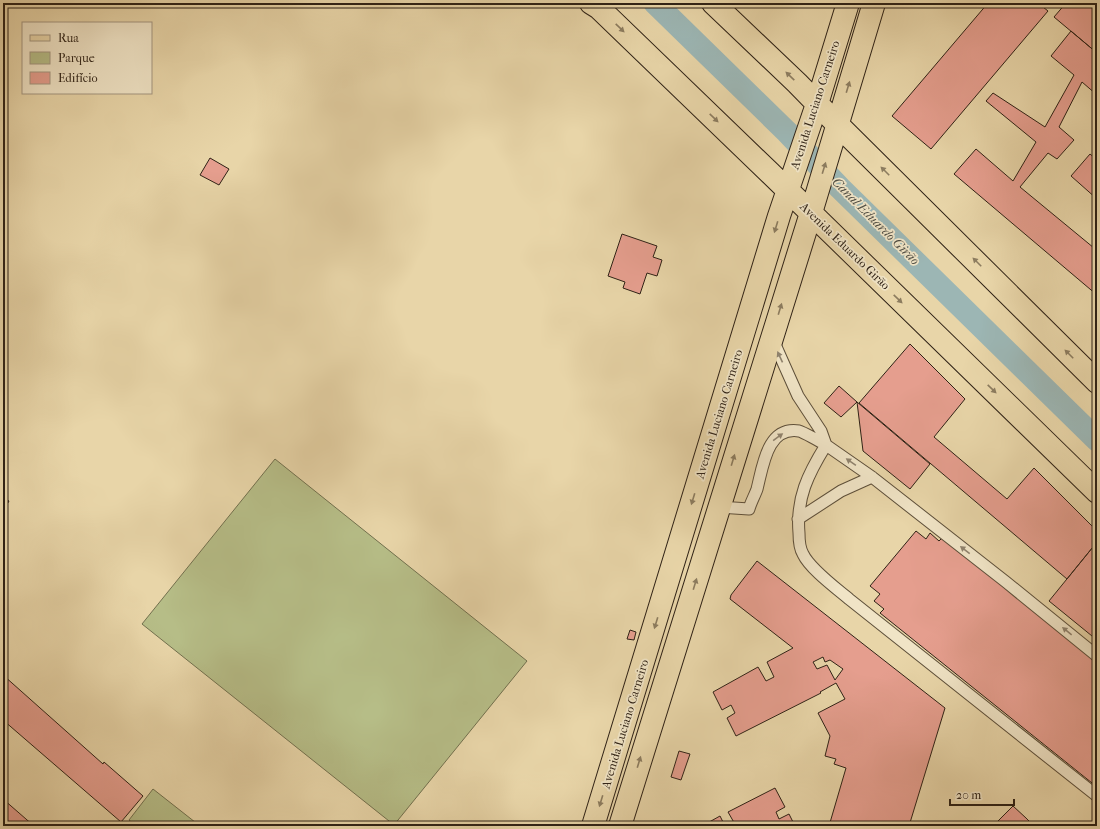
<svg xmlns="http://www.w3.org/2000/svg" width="1100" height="829" viewBox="0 0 1100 829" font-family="'IM FELL French Canon',serif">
<rect width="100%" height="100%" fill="#e8d5a8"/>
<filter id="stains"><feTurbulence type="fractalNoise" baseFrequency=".005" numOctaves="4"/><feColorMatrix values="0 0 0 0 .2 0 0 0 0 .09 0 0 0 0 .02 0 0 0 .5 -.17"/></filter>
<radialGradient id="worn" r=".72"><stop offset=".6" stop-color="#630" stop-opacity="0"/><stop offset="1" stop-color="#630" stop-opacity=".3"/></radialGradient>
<path fill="#b6bd87" stroke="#72704e" d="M275 459 527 661 394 825 142 624Z
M153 789 200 826H136L129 820Z"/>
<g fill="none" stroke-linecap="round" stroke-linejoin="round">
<path stroke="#9cb6b4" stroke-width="23" d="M655 3 787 132 840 188 1097 440"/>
</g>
<path fill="#e59e8e" stroke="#2f2216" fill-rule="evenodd" d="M988 3H1038L1048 11 931 149 892 116Z
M1066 3H1097V53L1054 17Z
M1071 31 1097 53V95L1082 82 1059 127 1074 140 1057 159 1048 153 1020 187 1094 248 1095 249 1097 247V295L954 174 976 149 1013 181 1036 142 986 101 993 93 1045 127 1074 75 1051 56Z
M1090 154 1097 160V199L1071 176Z
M210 158 229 169 219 185 200 175Z
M622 234 657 246 653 257 662 260 657 276 647 273 640 294 623 288 625 282 608 276Z
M910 344 965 399 934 437 1007 499 1034 468 1097 531V542L1067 579 859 403Z
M839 386 857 402 841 417 824 403Z
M857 402 930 464 910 489 863 451Z
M3 498 9 501 3 511Z
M916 531 926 539 930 533 939 541 944 536 1097 660V787L880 613 884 609 874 601 880 594 870 586Z
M1097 542V631L1092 636 1049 601Z
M757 561 945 708 909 826H829L846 768 834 764 836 759 825 756 830 736 818 713 845 699 836 683 820 692 821 693 736 736 727 718 735 713 731 705 722 710 713 692 758 667 766 681 774 677 767 662 793 648 730 599 731 595ZM823 657 825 662 830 660 843 669 835 680 827 665 817 669 813 662Z
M630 630 636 632 634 640 627 639Z
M3 675 103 764 104 762 143 796 121 822 3 720Z
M679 751 690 754 681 780 671 777Z
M775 788 785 807 776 812 779 819 789 814 795 826H736L728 812Z
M3 799 34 826H3Z
M1013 806 1026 818 1034 826H1001L997 822Z
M720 816 725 826H702Z"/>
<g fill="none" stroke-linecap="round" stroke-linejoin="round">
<defs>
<path id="service" d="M773 340 798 396 821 431 826 445 872 477 1006 582 1097 656
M719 507 749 509C751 502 755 495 757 489 763 466 767 426 799 431 803 432 821 442 826 445 808 474 796 498 799 533 799 540 800 549 803 554 810 569 836 588 849 599L1097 796
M798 519 841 491 872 477"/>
<path id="primary" d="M591 3 599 8 769 172 1097 492
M713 3 797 83 837 124 1097 382
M593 826 779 216 817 104 848 3
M620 826 811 213 874 3"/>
</defs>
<use href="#service" stroke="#5d4f3a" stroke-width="13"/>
<use href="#primary" stroke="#2f2216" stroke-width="24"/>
<use href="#service" stroke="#f0e4c6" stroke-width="11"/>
<use href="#primary" stroke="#e8d5a8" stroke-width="22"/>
</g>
<defs><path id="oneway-solid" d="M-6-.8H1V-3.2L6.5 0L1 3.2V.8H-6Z"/></defs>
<g fill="#8c7c5f">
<use href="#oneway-solid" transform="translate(620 28) rotate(44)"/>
<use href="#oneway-solid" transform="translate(790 76) rotate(-136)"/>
<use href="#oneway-solid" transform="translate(848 87) rotate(-73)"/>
<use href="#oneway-solid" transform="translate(714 118) rotate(44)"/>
<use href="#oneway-solid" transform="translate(824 168) rotate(-73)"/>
<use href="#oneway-solid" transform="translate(885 171) rotate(-135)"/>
<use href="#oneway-solid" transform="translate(776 227) rotate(107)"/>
<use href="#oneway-solid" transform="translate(977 262) rotate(-135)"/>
<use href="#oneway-solid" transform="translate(898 299) rotate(44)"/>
<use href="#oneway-solid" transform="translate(780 309) rotate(-73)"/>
<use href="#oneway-solid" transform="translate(1069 354) rotate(-135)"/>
<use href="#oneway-solid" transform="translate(992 389) rotate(44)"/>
<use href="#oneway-solid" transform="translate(733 460) rotate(-73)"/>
<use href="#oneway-solid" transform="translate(693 499) rotate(107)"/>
<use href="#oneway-solid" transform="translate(695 584) rotate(-73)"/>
<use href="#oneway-solid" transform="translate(656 623) rotate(107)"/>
<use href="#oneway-solid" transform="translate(639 762) rotate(-73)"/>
<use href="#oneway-solid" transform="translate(601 801) rotate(107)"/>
</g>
<g fill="#90836e">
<use href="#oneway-solid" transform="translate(780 357) rotate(-115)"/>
<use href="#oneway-solid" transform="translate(778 437) rotate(-36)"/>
<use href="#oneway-solid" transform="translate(851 462) rotate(-145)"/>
<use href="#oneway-solid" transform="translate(965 550) rotate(-142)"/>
<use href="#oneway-solid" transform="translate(1067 631) rotate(-141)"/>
</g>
<g text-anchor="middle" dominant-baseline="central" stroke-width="3.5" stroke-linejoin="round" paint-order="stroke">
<g font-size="12" fill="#2f2216" stroke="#f0e4c6">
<text transform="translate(815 105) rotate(-72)">Avenida Luciano Carneiro</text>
<text transform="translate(845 246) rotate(44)">Avenida Eduardo Girão</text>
<text transform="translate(719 414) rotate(-73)">Avenida Luciano Carneiro</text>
<text transform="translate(625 724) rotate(-73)">Avenida Luciano Carneiro</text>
</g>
<g font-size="13" font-style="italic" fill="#504e45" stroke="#f0e4c6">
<text transform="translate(876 221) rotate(45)">Canal Eduardo Girão</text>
</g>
</g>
<rect width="1100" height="829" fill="none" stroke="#e8d5a8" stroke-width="16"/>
<rect x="4" y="4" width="1092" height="821" fill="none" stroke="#2f2216" stroke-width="2"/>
<rect x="8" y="8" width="1084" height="813" fill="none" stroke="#2f2216"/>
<rect x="22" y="22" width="130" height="72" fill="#f0e4c6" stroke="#a39680"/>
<rect x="30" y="35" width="20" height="6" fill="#e8d5a8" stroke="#a39680"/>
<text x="58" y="42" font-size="12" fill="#2f2216">Rua</text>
<rect x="30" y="52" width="20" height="12" fill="#b6bd87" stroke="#a39680"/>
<text x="58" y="62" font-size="12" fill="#2f2216">Parque</text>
<rect x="30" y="72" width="20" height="12" fill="#e59e8e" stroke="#a39680"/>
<text x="58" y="82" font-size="12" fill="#2f2216">Edifício</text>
<path d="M950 799v6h64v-6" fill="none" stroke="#2f2216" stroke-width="2"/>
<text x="956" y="799" font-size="12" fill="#2f2216" stroke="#f0e4c6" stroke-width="3" paint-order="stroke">20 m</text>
<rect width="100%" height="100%" filter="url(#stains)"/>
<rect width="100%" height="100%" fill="url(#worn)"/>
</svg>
